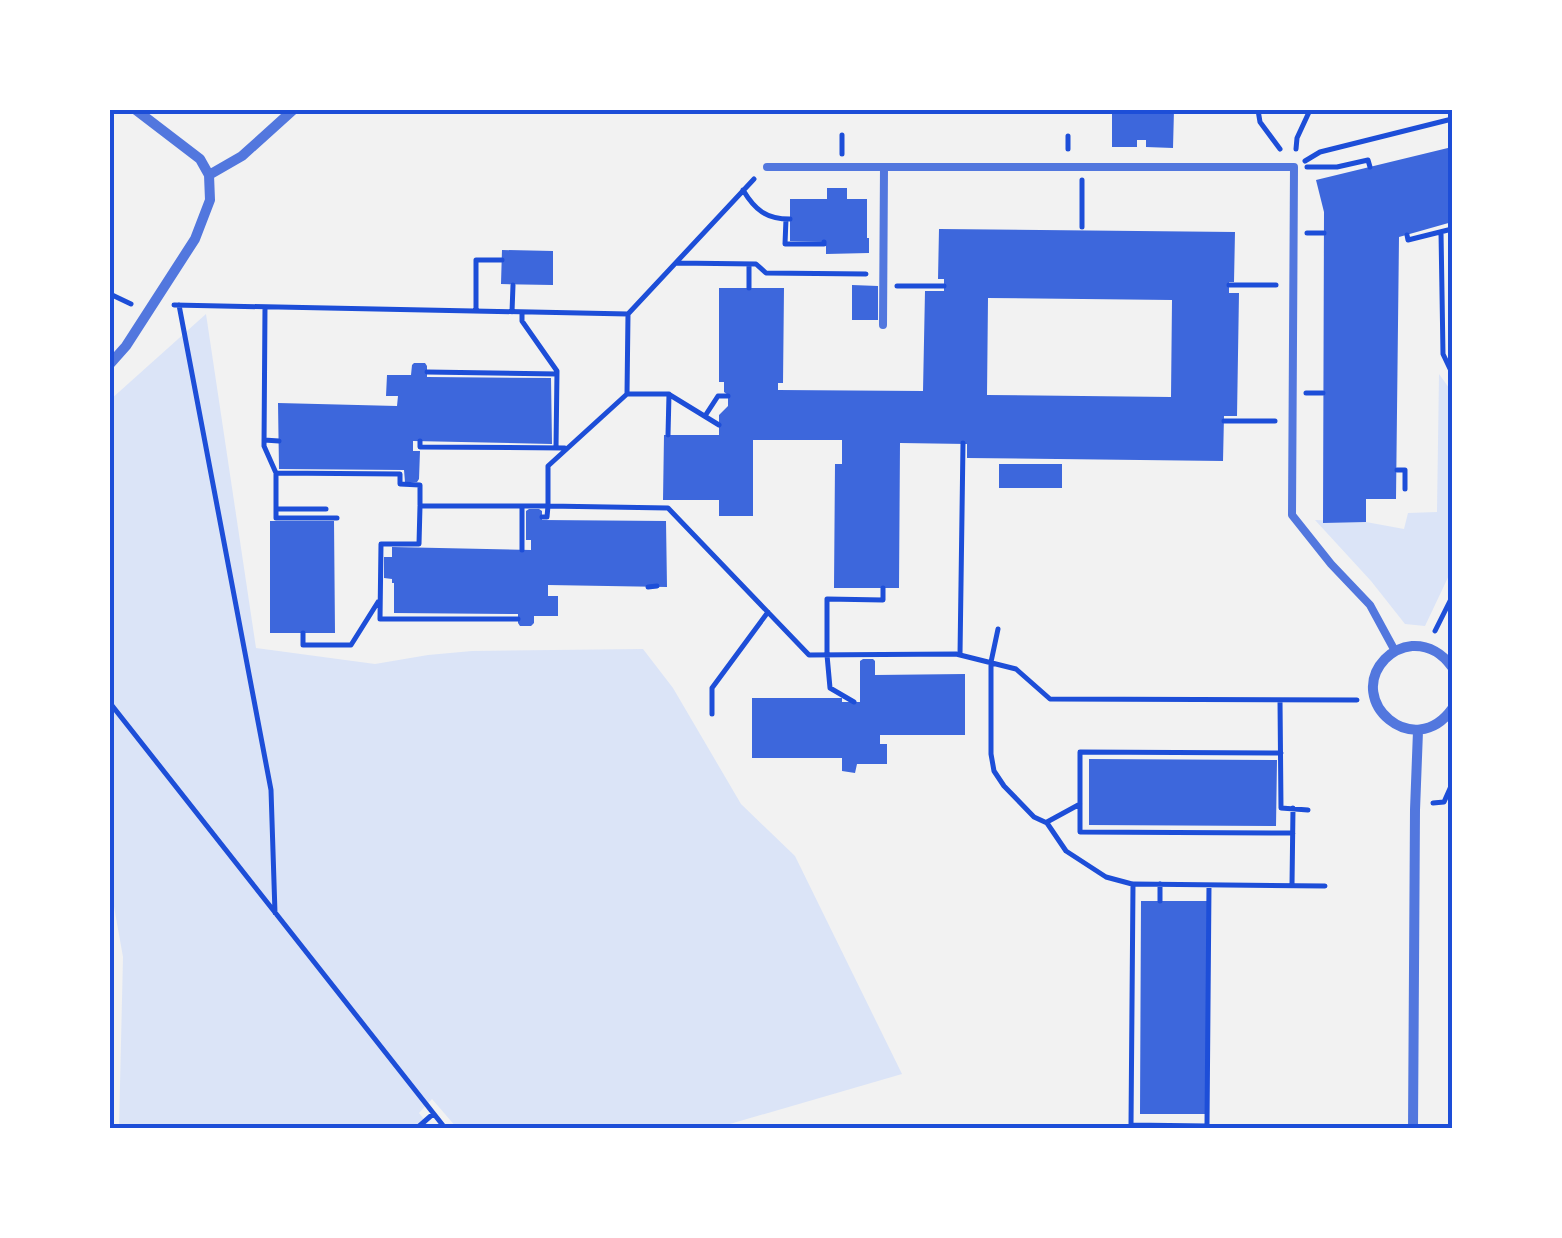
<svg xmlns="http://www.w3.org/2000/svg" width="1562" height="1238" viewBox="0 0 1562 1238" font-family="'IBM Plex Sans',sans-serif">
<rect width="100%" height="100%" fill="#f2f2f2"/>
<path fill="#dbe4f7" d="M206 314 256 648 375 664 428 655 472 651 643 649 673 688 741 804 795 856 902 1074 716 1128H457L432 1099 419 1113 431 1128H119L123 957 110 884V400Z
M1439 374 1452 392V569L1425 626 1405 624 1371 581 1315 520 1366 522 1404 529 1408 513 1437 512Z"/>
<path fill="#3d67dc" fill-rule="evenodd" d="M1112 110H1174L1173 148 1146 147V140H1137V147H1112Z
M1452 147V222L1399 237 1396 499H1366V522L1323 523 1324 212 1316 180Z
M827 188H847V199H867V238H869V253L826 254V242L790 241V199H827Z
M939 229 1235 232 1234 282H1229V293H1239L1237 416H1224L1223 461 967 458V444L900 443 899 588H834L835 464H842V440H753V516H719V500H663L664 435H719V415L728 406V395L724 392V382H719V288H784L783 383H778V390L923 391 925 291H944V279H938ZM988 298 1172 300 1171 397 987 395Z
M502 250 553 251V285L501 284Z
M852 285 878 286V320H852Z
M414 363H425L427 366V377L551 378 552 444 413 441V451H420L419 479 417 482H405L404 470 279 469 278 403 397 406 398 396H386L387 375H411L412 365Z
M999 464H1062V488H999Z
M529 509H539L542 511V520L666 521 667 587 548 585V596H558V616H534V623L531 626H520L518 623V614L394 613V583H392V579L384 578V557H392V547L531 550V540H526V511Z
M270 521H334L335 633H270Z
M863 659H873L875 661V675L965 674V735H880V744H887V764H857L855 773 842 771V758H752V698H842V702H860V661Z
M1089 759 1277 760 1276 826 1089 825Z
M1141 901H1208L1207 1114H1140Z"/>
<g fill="none" stroke-linecap="round" stroke-linejoin="round">
<path stroke="#1d4ed8" stroke-width="5" d="M1258 110 1260 122 1280 149
M842 135V154
M1068 136V149
M1296 149 1297 138 1310 110
M1305 161 1320 152 1452 119
M1307 167H1337L1368 160 1370 167
M743 190C755 210 766 219 790 219
M786 219 785 244H824V242
M1082 227V180
M1441 232 1443 354 1452 373
M1307 233H1324
M1407 235 1408 240 1452 229
M676 263 756 264 766 273 866 274
M1229 285H1276
M897 286H944
M749 288V264
M110 294 131 304
M174 305 628 314 754 179
M179 305 271 790 275 913
M265 307 264 446 276 473 400 474V484L420 485V505
M476 311V260H502
M512 312 513 285
M522 312V321L557 371 556 448
M628 314 627 394 548 466V506L668 508 809 655 956 654 1016 669 1050 699 1357 700
M427 372 557 374
M1306 393H1323
M627 394H669L668 435
M670 395 719 425
M705 416 718 396H728
M1224 421H1275
M264 440 279 441
M420 441V447L565 448
M1397 470H1405V489
M276 473V518H337
M276 509H326
M522 550V508
M648 587 657 586
M518 619H380L381 544H419L420 506H548L547 517H542
M998 629 991 662V754L994 771 1004 786 1034 817 1047 823 1066 851 1106 877 1132 884
M1435 631 1452 597
M303 633V645H351L378 602
M960 655 963 443
M1280 700 1281 808 1308 810
M854 702 830 688 827 655V599L883 600V588
M110 703 445 1128
M712 714V688L768 612
M1281 753 1080 752V832L1293 833
M1433 803 1444 802 1452 784
M1047 822 1080 804
M1160 884V901
M1209 885 1207 1126 1131 1125 1133 884 1325 886
M1292 885 1293 808
M417 1128 433 1114"/>
<path stroke="#5277de" stroke-width="8" d="M767 167H1294L1292 515 1331 564 1370 605 1395 651
M883 325 884 167"/>
<path stroke="#5277de" stroke-width="10" d="M209 175 242 156 293 110
M110 364 126 346 195 239 210 200 209 175 200 159 136 110
M1452 667C1443 654 1429 645 1412 646 1402 647 1392 652 1385 659 1345 701 1414 762 1452 709
M1413 1128 1415 810 1418 731"/>
</g>
<rect width="1562" height="1238" fill="none" stroke="#ffffff" stroke-width="225"/>
<rect x="112" y="112" width="1338" height="1014" fill="none" stroke="#1d4ed8" stroke-width="4"/>
</svg>
